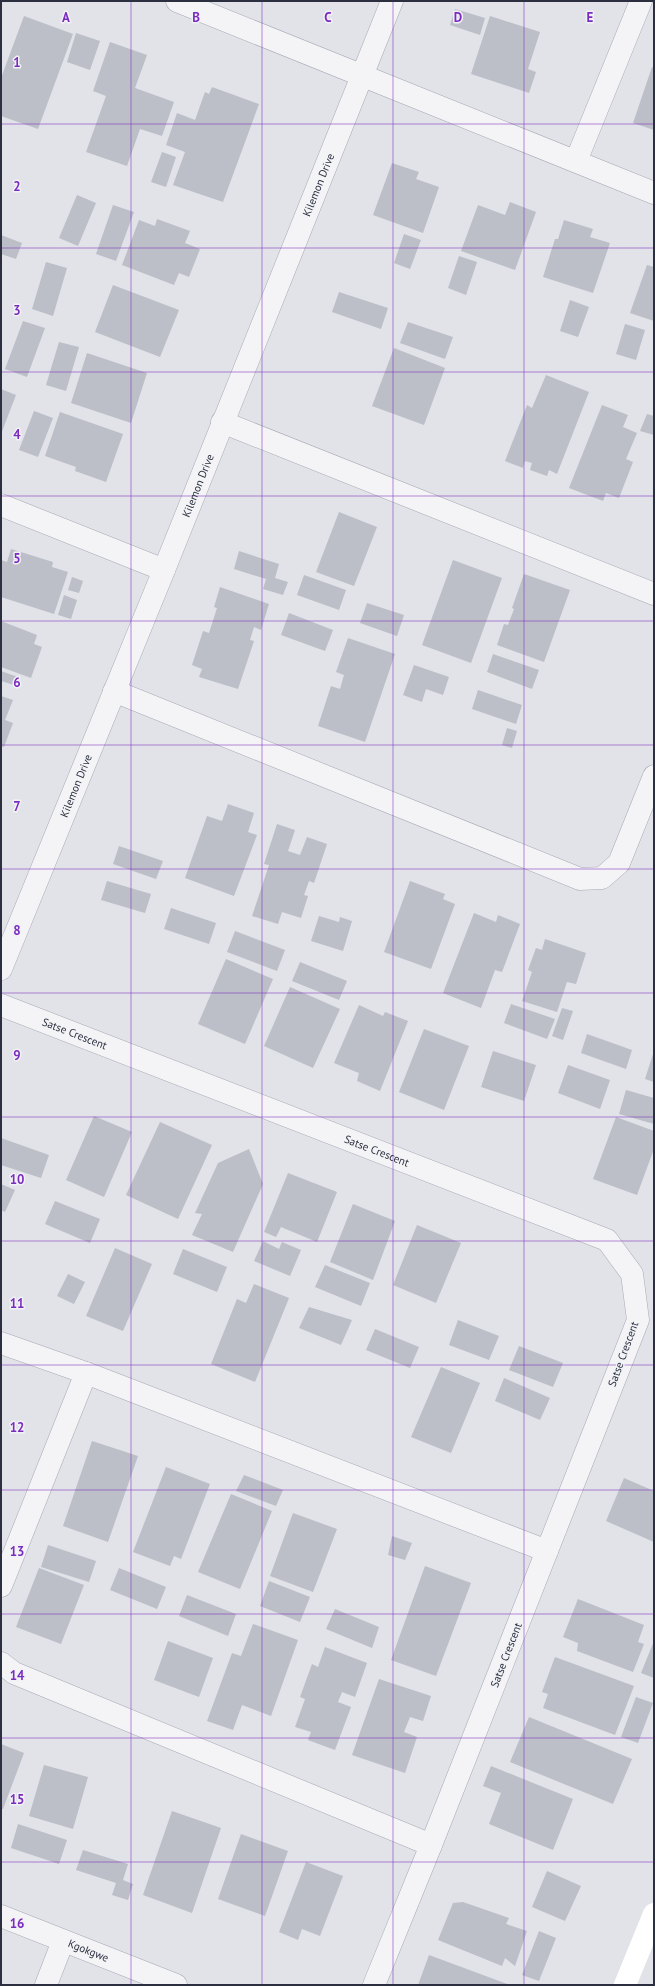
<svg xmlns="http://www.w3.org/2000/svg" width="655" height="1986" viewBox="0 0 655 1986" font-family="'PT Sans',sans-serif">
<rect width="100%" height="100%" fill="#e1e3e9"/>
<path fill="#bcbec8" d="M455 9 485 18 480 35 450 25Z
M24 16 73 34 38 129 1 116V78Z
M490 16 540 32 528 69 536 72 529 93 471 74Z
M76 33 100 41 90 70 67 62Z
M110 42 147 55 135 88 174 102 162 136 140 129 127 166 86 152 106 96 93 91Z
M652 67 654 68V130L633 123Z
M212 87 259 104 223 202 173 185 185 152 166 145 177 113 195 120 205 92 209 94Z
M162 152 176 157 166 187 151 182Z
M392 163 419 172 416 179 439 187 423 233 373 215Z
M77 195 96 203 78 246 59 238Z
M510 202 536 212 515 270 461 251 478 205 505 215Z
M113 205 134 212 116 261 96 254Z
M157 219 190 231 185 243 200 249 189 277 179 273 174 285 122 265 139 220 155 226Z
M564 220 593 229 590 237 610 243 593 293 543 277 555 239H558Z
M404 234 421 240 410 269 394 263Z
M1 235 22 243 16 259 1 254Z
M459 256 477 262 466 295 448 288Z
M46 262 67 268 53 316 32 309Z
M647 265 654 267V321L630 313Z
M113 285 179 310 160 357 95 332Z
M339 292 388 308 381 329 332 312Z
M570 300 589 307 578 337 560 331Z
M23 321 45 328 27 377 5 369Z
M408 322 453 337 445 359 400 343Z
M625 324 645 330 636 360 616 354Z
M59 342 79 347 66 391 46 385Z
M394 348 445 368 424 425 372 406Z
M87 353 147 373 131 423 71 403Z
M546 375 589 392 557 474 549 470 547 476 530 470 532 463 525 461 523 468 505 461 527 405 532 408Z
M1 389 16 395 1 434Z
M602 405 628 415 623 427 637 433 626 459 633 462 619 498 606 493 603 501 569 488Z
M34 411 53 418 38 457 19 450Z
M60 412 123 434 106 482 75 471 76 467 45 456Z
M647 414 654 416V435L640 431Z
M339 512 377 527 354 586 316 572Z
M11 549 53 562 52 567 68 572 54 614 1 597V560L7 562Z
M239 551 279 564 275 578 288 582 283 595 263 589 266 579 234 569Z
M453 560 502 578 471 663 422 645Z
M524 574 570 590 544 662 497 645 504 624 508 625 514 609 512 608Z
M304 575 346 590 339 610 297 595Z
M72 577 83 581 79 593 68 590Z
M220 587 269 604 261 630 254 627 250 640 254 641 238 689 199 677 202 669 192 665 203 631 209 633 217 608 214 607Z
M64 595 77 600 71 619 58 615Z
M367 603 404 615 397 636 360 623Z
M289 613 333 630 325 651 281 635Z
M1 621 37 635 34 644 42 647 31 678 1 667Z
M348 638 395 654 365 742 318 726 331 686 340 689 344 675 336 672Z
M493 654 539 670 532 689 487 672Z
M414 665 449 677 443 695 426 689 422 702 403 695Z
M1 671 18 677 14 685 1 681Z
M478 690 522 705 516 724 472 709Z
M1 696 13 700 5 720 13 723 4 747 1 746Z
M507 728 517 731 512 748 502 745Z
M228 804 254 813 248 832 257 835 234 896 185 878 207 816 222 821Z
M277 824 295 830 288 851 300 855 307 837 327 844 314 883 309 881 304 895 308 896 301 918 282 912 278 924 252 916 269 865 264 864Z
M119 846 163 861 156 879 113 864Z
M107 881 151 894 145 913 101 900Z
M410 881 445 894 443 899 455 904 431 969 384 952Z
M171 908 216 923 209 944 164 929Z
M474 913 496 922 498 915 520 924 502 972 495 970 481 1008 443 993Z
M319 916 339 922 340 917 352 921 343 951 311 941Z
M235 931 285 950 277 971 227 952Z
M545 939 586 953 576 984 567 982 557 1012 522 1001 532 972 528 970 536 948 542 950Z
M226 959 273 979 245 1044 198 1024Z
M300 962 347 981 339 1000 292 981Z
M290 987 340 1009 313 1068 264 1046Z
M511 1004 555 1019 547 1039 504 1023Z
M359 1005 383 1016 385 1012 408 1021 380 1091 357 1081 359 1073 334 1063Z
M562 1008 573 1011 563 1040 552 1036Z
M424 1029 469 1046 444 1110 399 1092Z
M587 1034 632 1050 626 1069 581 1053Z
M493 1051 536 1065 524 1101 481 1087Z
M654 1051V1082L645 1079Z
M568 1065 610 1080 600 1109 558 1093Z
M626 1090 654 1098V1124L619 1114Z
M94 1116 132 1132 104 1197 66 1180Z
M616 1117 654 1131V1149L637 1195 593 1179Z
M160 1122 212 1145 178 1219 126 1195Z
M1 1138 49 1155 41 1178 1 1165Z
M249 1149 263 1184 233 1252 192 1235 202 1214 195 1213 218 1163Z
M288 1173 337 1192 317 1242 281 1227 276 1237 264 1232Z
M1 1184 15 1190 5 1212 1 1210Z
M55 1201 100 1219 90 1243 45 1224Z
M353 1204 395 1221 373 1280 330 1262Z
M417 1225 461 1243 436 1303 393 1285Z
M263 1241 279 1249 282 1242 301 1250 290 1276 254 1261Z
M115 1248 152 1264 123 1331 86 1316Z
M183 1249 227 1267 217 1292 173 1274Z
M325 1265 370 1283 361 1306 315 1287Z
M68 1274 85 1282 74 1304 57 1296Z
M254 1284 289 1298 255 1382 211 1364 237 1299 246 1303Z
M309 1307 352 1320 341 1345 299 1328Z
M458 1320 499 1336 489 1360 449 1345Z
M375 1329 419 1347 410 1368 366 1350Z
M519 1346 563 1363 553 1387 509 1370Z
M441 1367 480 1383 451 1453 411 1437Z
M504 1378 550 1398 540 1420 495 1401Z
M92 1441 138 1456 108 1542 63 1526Z
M166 1467 210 1484 181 1559 174 1556 170 1566 133 1552Z
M244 1475 283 1490 276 1506 236 1491Z
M624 1478 654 1491V1542L606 1521Z
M231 1494 272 1511 240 1589 198 1572Z
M293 1513 337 1529 313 1592 270 1576Z
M392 1536 412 1543 405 1560 388 1555Z
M48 1545 96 1561 89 1582 41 1567Z
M425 1566 471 1583 436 1676 391 1660Z
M39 1568 84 1585 61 1644 16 1627Z
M119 1568 166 1587 157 1609 110 1590Z
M269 1581 310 1597 300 1622 260 1606Z
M187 1595 236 1614 228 1636 179 1616Z
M578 1599 644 1625 638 1642 644 1644 633 1672 577 1651 578 1643 563 1637Z
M335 1609 379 1627 372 1648 326 1629Z
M253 1624 298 1640 271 1716 242 1705 233 1730 207 1721 232 1653 241 1656Z
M168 1641 213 1658 199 1697 154 1680Z
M654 1641V1678L641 1673Z
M325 1647 367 1663 355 1697 342 1692 338 1702 351 1707 335 1750 308 1740 311 1732 295 1727 305 1699 300 1697 312 1664 318 1667Z
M555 1657 634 1686 615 1735 543 1708 548 1694 542 1692Z
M379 1679 431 1696 423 1721 410 1717 404 1732 417 1737 405 1773 352 1755Z
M636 1697 653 1703 638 1743 621 1737Z
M529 1717 632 1759 613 1804 510 1762Z
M1 1744 24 1753 3 1809H1Z
M44 1765 88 1777 73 1829 29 1816Z
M491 1766 573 1799 553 1850 489 1824 501 1793 483 1786Z
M172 1811 221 1828 192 1913 143 1895Z
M18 1824 67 1840 59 1864 11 1848Z
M241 1834 288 1851 265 1916 218 1899Z
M83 1850 128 1864 123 1880 133 1884 128 1900 112 1895 116 1883 76 1870Z
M306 1862 343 1876 320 1936 302 1929 298 1940 279 1932Z
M547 1871 581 1886 565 1921 532 1907Z
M463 1902 509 1918 506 1924 527 1931 515 1966 505 1958 502 1966 438 1940 453 1903Z
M539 1931 556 1938 539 1981 522 1975Z
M429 1955 510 1985H418Z"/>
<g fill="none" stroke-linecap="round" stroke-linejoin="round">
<defs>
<g id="street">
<path d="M177 1 654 193"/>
<path d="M576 161 641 1"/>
<path d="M222 422 654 594"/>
<path d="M1 505 164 570"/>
<path d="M114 691 580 879 602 878 619 863 654 776"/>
<path id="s1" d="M1 969 164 570 392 1"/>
<path id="s2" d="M1 1005 607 1240 632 1274 638 1320 431 1845 374 1985"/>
<path d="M1 1343 86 1373 547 1551"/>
<path d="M1 1586 86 1373"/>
<path d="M1 1663 14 1673 431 1845"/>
<path id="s3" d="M1 1916 176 1985"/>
<path d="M46 1985 63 1941"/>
</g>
</defs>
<use href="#street" stroke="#a7a9b3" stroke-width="23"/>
<use href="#street" stroke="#f4f4f7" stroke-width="22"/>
<path stroke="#fff" stroke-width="22" d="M625 1985 654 1914"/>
</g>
<path fill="none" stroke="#7b2cbf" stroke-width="1" stroke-opacity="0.55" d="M131 1V1985M262 1V1985M393 1V1985M524 1V1985M1 124H654M1 248H654M1 372H654M1 496H654M1 621H654M1 745H654M1 869H654M1 993H654M1 1117H654M1 1241H654M1 1365H654M1 1490H654M1 1614H654M1 1738H654M1 1862H654"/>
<g text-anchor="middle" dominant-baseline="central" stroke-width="3" stroke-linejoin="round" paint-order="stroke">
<g font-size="11" fill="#2b2f3f" stroke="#f1f2f6">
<text stroke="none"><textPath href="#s1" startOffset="846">Kilemon Drive</textPath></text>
<text stroke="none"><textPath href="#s1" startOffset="522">Kilemon Drive</textPath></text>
<text stroke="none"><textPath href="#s1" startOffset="198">Kilemon Drive</textPath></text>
<text stroke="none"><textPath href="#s2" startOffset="79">Satse Crescent</textPath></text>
<text stroke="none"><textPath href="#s2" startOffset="403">Satse Crescent</textPath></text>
<text transform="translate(623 1354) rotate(-70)">Satse Crescent</text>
<text transform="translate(506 1655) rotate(-69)">Satse Crescent</text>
<text stroke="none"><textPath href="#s3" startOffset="94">Kgokgwe</textPath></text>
</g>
</g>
<g font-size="13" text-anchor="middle" font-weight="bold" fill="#7b2cbf" stroke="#f1f2f6" stroke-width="3" stroke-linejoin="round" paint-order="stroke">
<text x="66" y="22">A</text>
<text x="196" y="22">B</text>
<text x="328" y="22">C</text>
<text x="458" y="22">D</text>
<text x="590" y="22">E</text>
<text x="17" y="67">1</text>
<text x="17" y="191">2</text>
<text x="17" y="315">3</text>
<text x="17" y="439">4</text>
<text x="17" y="563">5</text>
<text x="17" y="687">6</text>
<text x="17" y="811">7</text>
<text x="17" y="935">8</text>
<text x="17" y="1060">9</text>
<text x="17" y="1184">10</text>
<text x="17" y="1308">11</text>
<text x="17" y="1432">12</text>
<text x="17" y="1556">13</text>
<text x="17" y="1680">14</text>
<text x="17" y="1804">15</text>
<text x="17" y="1928">16</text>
</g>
<rect width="655" height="1986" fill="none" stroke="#2b2f3f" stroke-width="4"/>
</svg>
